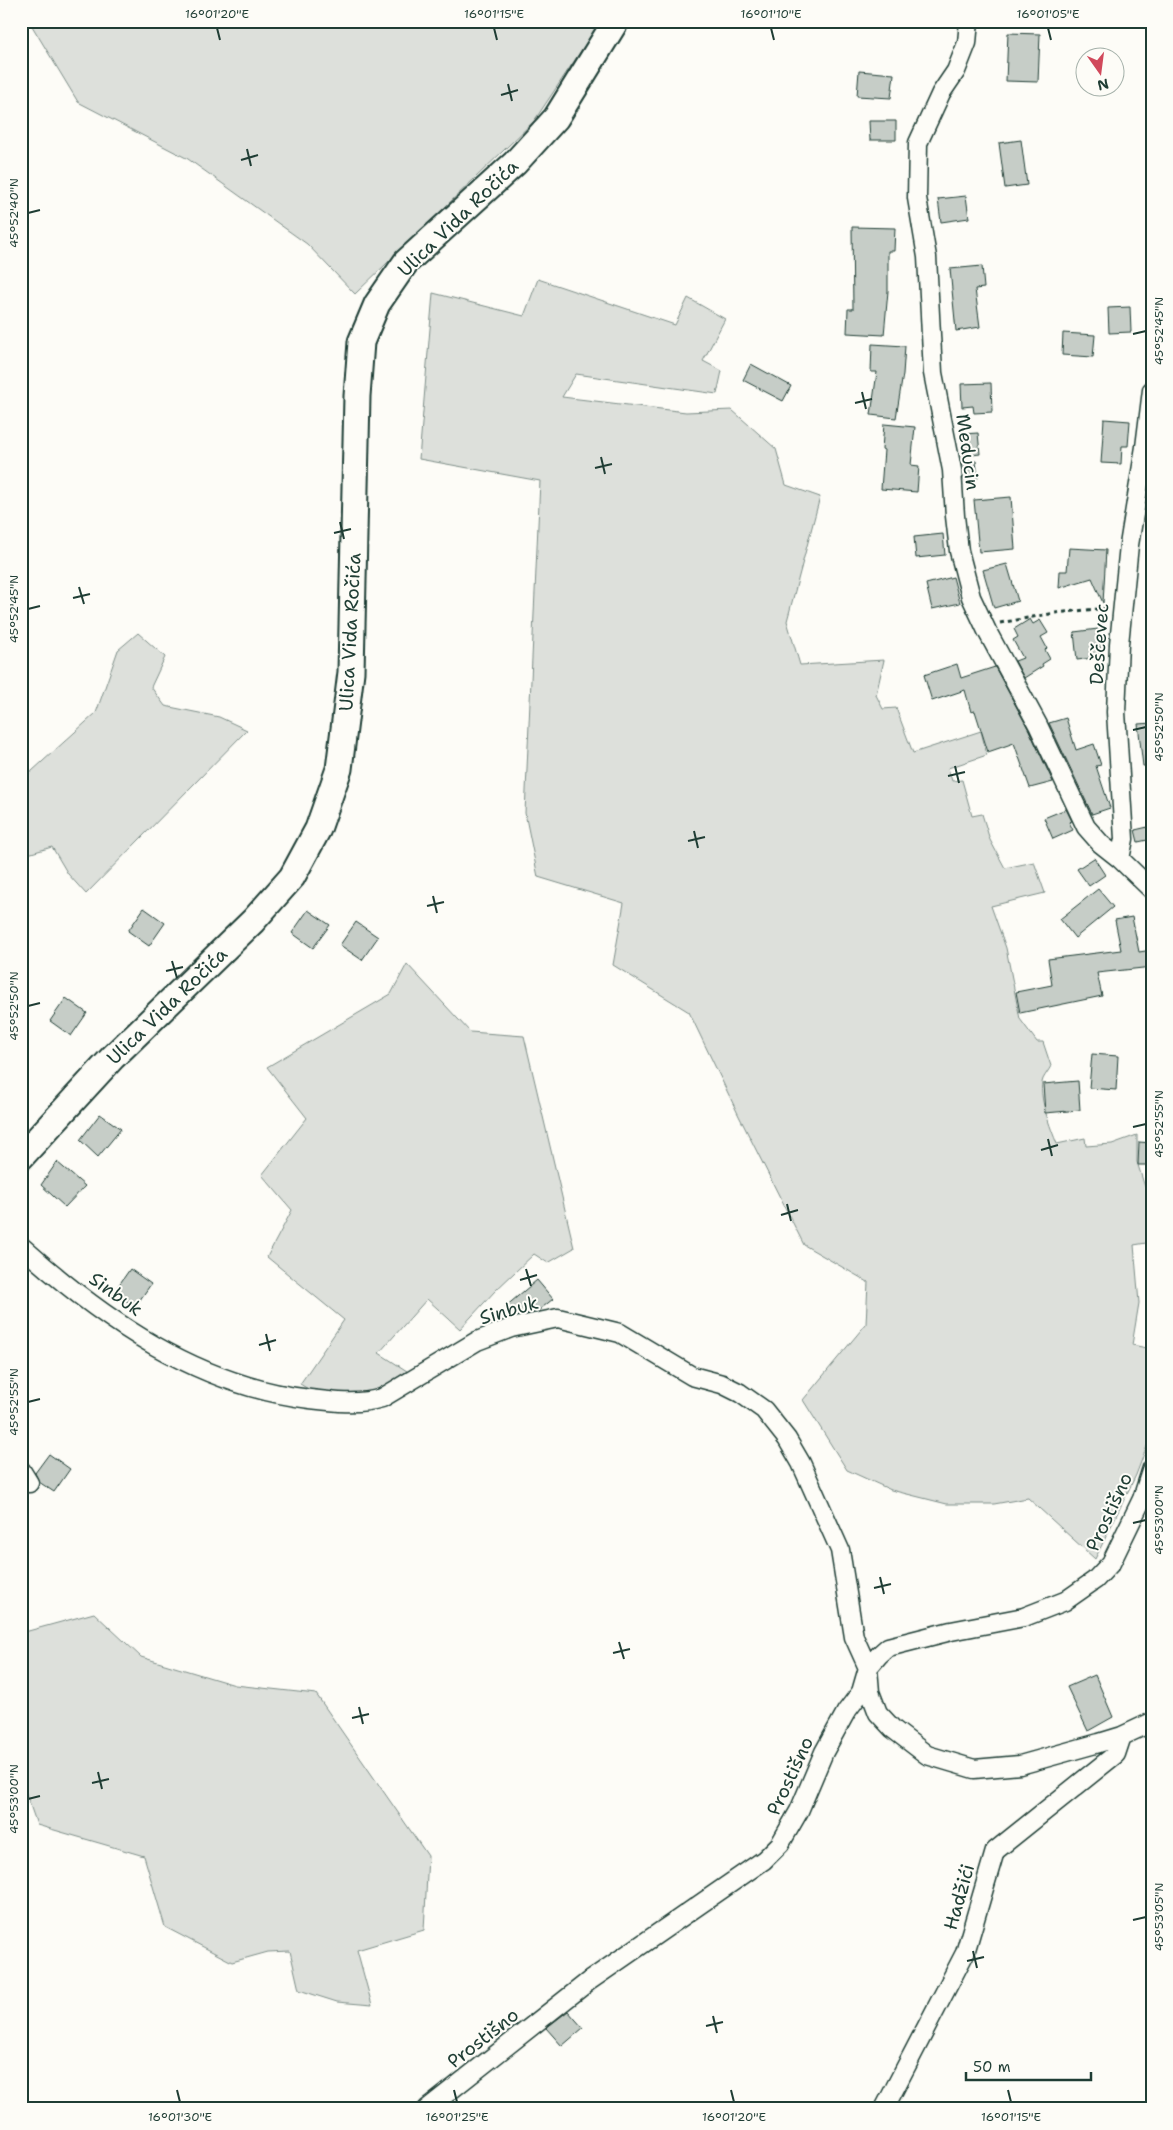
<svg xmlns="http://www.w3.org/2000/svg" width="1173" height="2130" viewBox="0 0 1173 2130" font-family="'Shantell Sans',sans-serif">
<rect width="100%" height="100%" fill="#fdfcf7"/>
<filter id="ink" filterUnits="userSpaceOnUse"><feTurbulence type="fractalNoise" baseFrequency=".02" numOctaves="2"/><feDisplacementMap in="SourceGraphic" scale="10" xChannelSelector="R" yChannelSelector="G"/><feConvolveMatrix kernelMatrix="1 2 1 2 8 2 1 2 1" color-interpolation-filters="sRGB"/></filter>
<g filter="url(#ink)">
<path fill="#dde0db" stroke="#7e8e88" d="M29 21H601L534 121 355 294 307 244 188 159 78 102Z
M538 279 675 325 688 298 725 319 703 361 722 371 717 394 576 374 562 397 686 412 732 410 776 449 786 485 820 497 787 621 800 665 884 660 876 695 883 709 896 708 913 753 981 731 987 755 948 768 952 781 962 780 972 816 982 814 990 840 1005 868 1034 862 1045 893 991 906 1006 948 1020 1019 1037 1042H1043L1051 1066C1049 1070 1045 1075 1043 1079 1037 1095 1051 1129 1057 1144L1085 1138 1086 1146 1112 1144 1137 1135V1162L1145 1187H1152V1242L1134 1245 1139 1303 1132 1345 1152 1349V1433L1136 1475 1095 1559 1028 1498 994 1504H947L891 1490 847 1470 803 1400 866 1324 868 1282 804 1245 739 1116 689 1012 613 965 624 903 538 877 525 813 540 481 419 459 433 293 524 316Z
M138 633 165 657 151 687 165 706 219 717 247 730 86 894 68 874 52 847 21 856V781L96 713 118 650Z
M407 964 470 1032 524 1036 574 1248 548 1263 534 1254 495 1291 460 1329 427 1299 379 1353 407 1371 383 1387 355 1397 318 1395 300 1384 344 1320 267 1257 292 1210 262 1175 307 1118 267 1067 391 994Z
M94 1613 141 1657 235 1685 316 1694 428 1856 424 1930 357 1950 372 2005 337 2002 299 1990 290 1951 268 1952 232 1962 165 1927 144 1856 37 1825 21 1779V1633Z"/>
<path fill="#c6cdc7" stroke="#1f3d34" d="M1008 33 1040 34 1038 82 1006 81Z
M859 71 894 74 891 98 857 96Z
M869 121H896V140H870Z
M1021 140 1027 185 1005 188 999 143Z
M966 196 969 218 941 222 938 199Z
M852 227 895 228 894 251H888V291L884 335 847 333 848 309H853Z
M982 266 984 288 975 289 980 327 956 331 950 269Z
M1130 307 1131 332 1109 333 1108 308Z
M1063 333 1095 335 1093 357 1062 355Z
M872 344 905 346 903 374 896 418 871 415 877 372H871Z
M751 364 791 386 783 401 743 380Z
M991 383 992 412 974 413 973 406 962 407 961 384Z
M1104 419 1130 421 1128 446H1122L1121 464 1101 463Z
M884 424 915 427 911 465 919 466 917 492 881 489 884 450 882 449Z
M978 433 980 454 964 456 962 434Z
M976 461 978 478 963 479 961 462Z
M1011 497 1015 549 979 552 974 500Z
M943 534 945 555 916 558 914 537Z
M1069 548 1106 550 1103 603 1092 578 1059 588 1060 571H1067Z
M1007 564 1018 601 994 608 983 570Z
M953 577 960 603 932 609 926 584Z
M1030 619 1033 624 1040 620 1048 633 1041 637 1047 648 1045 650 1050 659 1042 664 1043 666 1024 678 1015 661 1023 658 1013 640 1018 637 1014 629Z
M1098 629 1101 657 1077 660 1074 632Z
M957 664 961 678 995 667 1029 730 1053 782 1030 788 1014 743 988 752 975 711 971 712 965 690 932 701 924 675Z
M1066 718 1076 750 1094 744 1101 765 1096 766 1110 808 1092 814 1049 723Z
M1152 723V766H1143L1138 724Z
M1066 809 1072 821 1069 822 1073 830 1053 839 1044 818Z
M1152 826V839L1138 842 1135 830Z
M1094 858 1105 875 1089 886 1077 869Z
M1098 889 1113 907 1075 938 1060 919Z
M144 908 165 923 149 946 128 931Z
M308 910 330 925 313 948 292 933Z
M1132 917 1139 952 1152 950V967L1097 973 1102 996 1020 1013 1016 992 1052 985 1048 959 1121 950 1115 920Z
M356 922 378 937 362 960 340 945Z
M66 998 87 1013 71 1036 50 1021Z
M1092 1054 1118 1056 1116 1090 1089 1088Z
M1078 1081 1080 1110 1045 1113 1043 1084Z
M100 1114 121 1129 98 1157 80 1140Z
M1139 1142 1152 1143V1165H1138Z
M57 1162 85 1186 65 1207 41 1185Z
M130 1269 151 1284 135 1307 114 1292Z
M537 1280 553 1299 538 1311 513 1317 505 1307Z
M49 1454 70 1469 54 1492 39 1482 35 1473Z
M1095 1675 1113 1717 1088 1731 1067 1687Z
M568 2011 583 2028 562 2046 546 2028Z"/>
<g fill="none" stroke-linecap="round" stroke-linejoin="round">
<defs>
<path id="street" d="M969 21 967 43 956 71 941 93 918 143 917 198 927 257 933 373 952 470 955 516 959 551 971 597 987 631 1038 725 1086 827 1101 844 1120 859 1152 890
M1120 859 1124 839 1116 712 1119 644 1129 545 1145 447 1152 390
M21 1246C103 1320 198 1386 310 1399 334 1402 358 1405 382 1398L477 1341 511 1328 558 1318 620 1333 692 1376 722 1384 740 1393 764 1410 787 1439 801 1463 840 1550 854 1637 868 1668 870 1692 878 1713 893 1729 927 1755 974 1769 1020 1765 1099 1743 1122 1736 1152 1722
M21 1470 29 1483
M427 2109 589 1981 764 1860 780 1844 799 1811 824 1752 846 1712 861 1692 868 1668 879 1655 888 1647 951 1631 1024 1617 1065 1601 1095 1580 1111 1563 1142 1499 1152 1468
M884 2109 965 1953 995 1851 1116 1754 1122 1736"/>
<path id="secondary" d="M21 1157 113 1057 253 921 292 877 318 829 339 769 351 672 357 396 361 342 377 304 406 262 515 163 556 118 616 21"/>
</defs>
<use href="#street" stroke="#1f3d34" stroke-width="21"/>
<use href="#secondary" stroke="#1f3d34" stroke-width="29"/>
<path stroke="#1f3d34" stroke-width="3" stroke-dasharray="4 4" stroke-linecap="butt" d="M1000 623 1055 613 1107 608"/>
<use href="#street" stroke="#fdfcf7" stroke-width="18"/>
<use href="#secondary" stroke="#fdfcf7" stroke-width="25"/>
</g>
</g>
<path fill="none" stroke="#1f3d34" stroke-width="2" d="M217 28 220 40M494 28 497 40M771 28 774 40M1048 28 1051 40M508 84 512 101M501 95 518 90M247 149 251 166M241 160 258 155M28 213 40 210M1133 334 1146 331M862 392 866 409M855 403 872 399M601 457 605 474M595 468 612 464M340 522 344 539M334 533 351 529M79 587 84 604M73 598 90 594M28 609 40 606M1133 730 1146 727M955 766 959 783M948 776 965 772M694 831 698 848M688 841 705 837M433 896 437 913M427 906 444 902M172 961 177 978M166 971 183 967M28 1006 40 1003M1133 1127 1146 1124M1048 1139 1052 1156M1041 1150 1058 1145M787 1204 791 1221M781 1215 798 1210M526 1269 531 1286M520 1280 537 1275M266 1334 270 1351M259 1345 276 1340M28 1402 40 1399M1133 1523 1146 1520M880 1577 884 1594M874 1588 891 1584M619 1642 624 1659M613 1653 630 1649M359 1707 363 1724M352 1718 369 1714M98 1772 102 1789M92 1783 109 1779M28 1799 40 1796M1133 1920 1146 1917M973 1951 977 1968M967 1961 984 1957M713 2016 717 2033M706 2026 723 2022M177 2090 180 2102M454 2090 457 2102M731 2090 734 2102M1008 2090 1011 2102"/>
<g text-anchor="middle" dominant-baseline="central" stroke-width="4" stroke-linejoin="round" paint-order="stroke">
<g font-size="19" fill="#1f3d34" stroke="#fdfcf7">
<text transform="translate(458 218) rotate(-44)">Ulica Vida Ročića</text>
<text transform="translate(968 452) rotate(82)">Meducin</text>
<text transform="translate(350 632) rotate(-87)">Ulica Vida Ročića</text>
<text transform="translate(1099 644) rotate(-86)">Deščevec</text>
<text transform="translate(167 1006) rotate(-44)">Ulica Vida Ročića</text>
<text transform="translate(116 1294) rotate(36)">Sinbuk</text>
<text transform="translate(509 1310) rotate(-16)">Sinbuk</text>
<text transform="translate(1109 1512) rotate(-65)">Prostišno</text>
<text transform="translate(790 1776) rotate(-65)">Prostišno</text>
<text transform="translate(959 1897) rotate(-74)">Hadžići</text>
<text transform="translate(483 2038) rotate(-38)">Prostišno</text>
</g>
</g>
<rect width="1173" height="2130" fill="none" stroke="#fdfcf7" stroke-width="55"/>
<g transform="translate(1100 72) rotate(166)"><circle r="24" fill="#fdfcf7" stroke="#a4b0a9"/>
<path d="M0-4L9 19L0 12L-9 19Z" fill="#d1495b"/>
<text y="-8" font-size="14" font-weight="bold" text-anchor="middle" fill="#1f3d34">N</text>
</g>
<path d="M966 2072v8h125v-8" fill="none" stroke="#1f3d34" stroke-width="2.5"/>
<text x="973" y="2072" font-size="15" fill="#1f3d34" stroke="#fdfcf7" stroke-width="4" paint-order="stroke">50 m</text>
<rect x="28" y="28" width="1118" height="2074" fill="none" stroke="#1f3d34" stroke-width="2"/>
<g font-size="12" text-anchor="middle" fill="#1f3d34">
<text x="217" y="18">16°01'20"E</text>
<text x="494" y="18">16°01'15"E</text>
<text x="771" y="18">16°01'10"E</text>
<text x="1048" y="18">16°01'05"E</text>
<text transform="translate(14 213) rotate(-90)" y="4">45°52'40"N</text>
<text transform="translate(1159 331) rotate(-90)" y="4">45°52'45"N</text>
<text transform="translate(14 609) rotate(-90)" y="4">45°52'45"N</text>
<text transform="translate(1159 727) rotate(-90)" y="4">45°52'50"N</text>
<text transform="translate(14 1006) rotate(-90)" y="4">45°52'50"N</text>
<text transform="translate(1159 1124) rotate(-90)" y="4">45°52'55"N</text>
<text transform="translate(14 1402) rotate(-90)" y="4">45°52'55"N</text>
<text transform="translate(1159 1520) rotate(-90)" y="4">45°53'00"N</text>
<text transform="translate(14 1799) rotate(-90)" y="4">45°53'00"N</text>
<text transform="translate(1159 1917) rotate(-90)" y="4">45°53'05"N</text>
<text x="180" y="2121">16°01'30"E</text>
<text x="457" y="2121">16°01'25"E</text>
<text x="734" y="2121">16°01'20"E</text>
<text x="1011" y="2121">16°01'15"E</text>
</g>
</svg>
